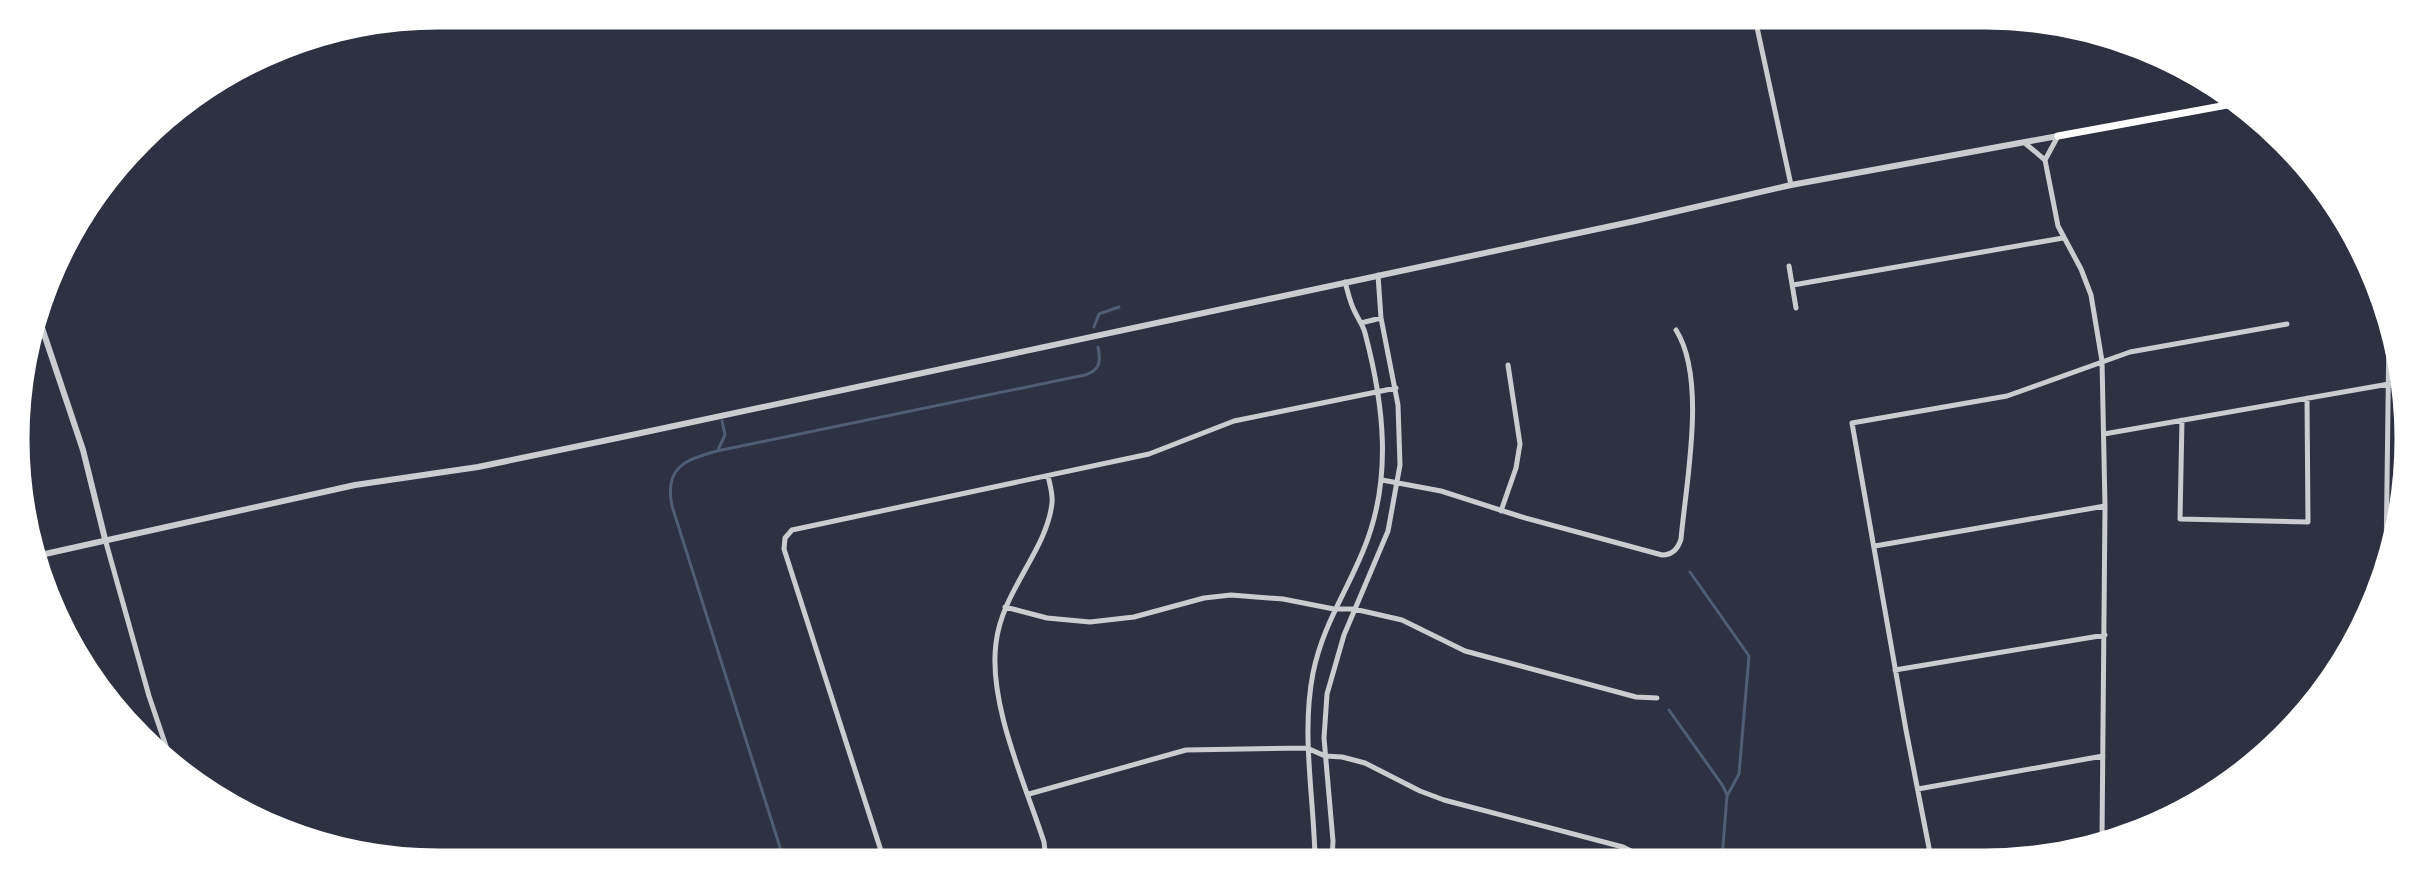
<svg xmlns="http://www.w3.org/2000/svg" width="2424" height="879" viewBox="0 0 2424 879" font-family="Spectral,serif">
<rect width="100%" height="100%" fill="#2d3142"/>
<g fill="none" stroke-linecap="round" stroke-linejoin="round">
<path stroke="#4f5d75" stroke-width="3" d="M1094 327 1099 314 1119 307
M718 450 725 435 722 421
M1690 572 1749 656 1739 774 1727 796 1722 858
M1669 710 1723 786 1727 795
M784 860 672 506C664 467 685 460 717 451L1085 375C1100 370 1101 362 1098 347"/>
<path stroke="#caccd0" stroke-width="5" d="M1755 18 1791 185
M2058 136 2045 160 2058 226 2081 269 2091 295 2102 361 2105 506 2102 838
M2026 144 2045 160
M1789 266 1796 308
M1793 285 2063 238
M1361 323 1381 318
M2182 420 2180 519 2308 522 2307 398
M2104 434 2389 384
M1382 480 1441 491 1522 517 1662 555C1672 555 1678 549 1681 539 1686 482 1707 379 1676 330
M1501 511 1516 468 1520 444 1508 365
M105 539 149 696 171 761
M1875 546 2105 506
M2386 562 2389 329
M1005 607 1047 618 1090 622 1134 617 1204 598 1231 595 1283 599 1334 609H1354L1402 620 1465 651 1636 697 1657 698
M1895 670 2105 635
M1918 789 2103 756
M1029 794 1186 750 1307 748 1325 756 1342 757 1365 763 1420 791 1444 800 1623 847 1631 851 1637 858
M1931 858 1906 730 1852 423 2007 396 2130 352 2287 324
M1315 859C1314 797 1301 735 1313 673 1323 625 1345 595 1363 551 1393 480 1384 405 1365 333 1363 325 1358 319 1355 312 1350 303 1348 292 1345 282
M1332 859 1333 841 1324 738 1327 694 1344 635 1388 531 1400 465 1398 405 1381 318 1378 275
M884 860 784 549 785 538 792 530 1149 454 1234 421 1396 388
M1046 860 1044 842C1025 783 988 704 996 643 1002 591 1047 550 1052 503 1053 494 1050 485 1048 476"/>
<path stroke="#caccd0" stroke-width="6" d="M38 316 83 450 105 539
M36 556 355 485 478 467 627 436 1635 221 1791 185 2058 136"/>
<path stroke="#fff" stroke-width="7" d="M2058 136 2238 103"/>
</g>
<path d="M0 0H2424V879H0ZM439 28H1985A411 411 0 0 1 2396 439V439A411 411 0 0 1 1985 850H439A411 411 0 0 1 28 439V439A411 411 0 0 1 439 28Z" fill="#fff" fill-rule="evenodd"/>
<path fill="none" stroke="#fff" stroke-width="3" d="M439 28H1985A411 411 0 0 1 2396 439V439A411 411 0 0 1 1985 850H439A411 411 0 0 1 28 439V439A411 411 0 0 1 439 28Z"/>
</svg>
